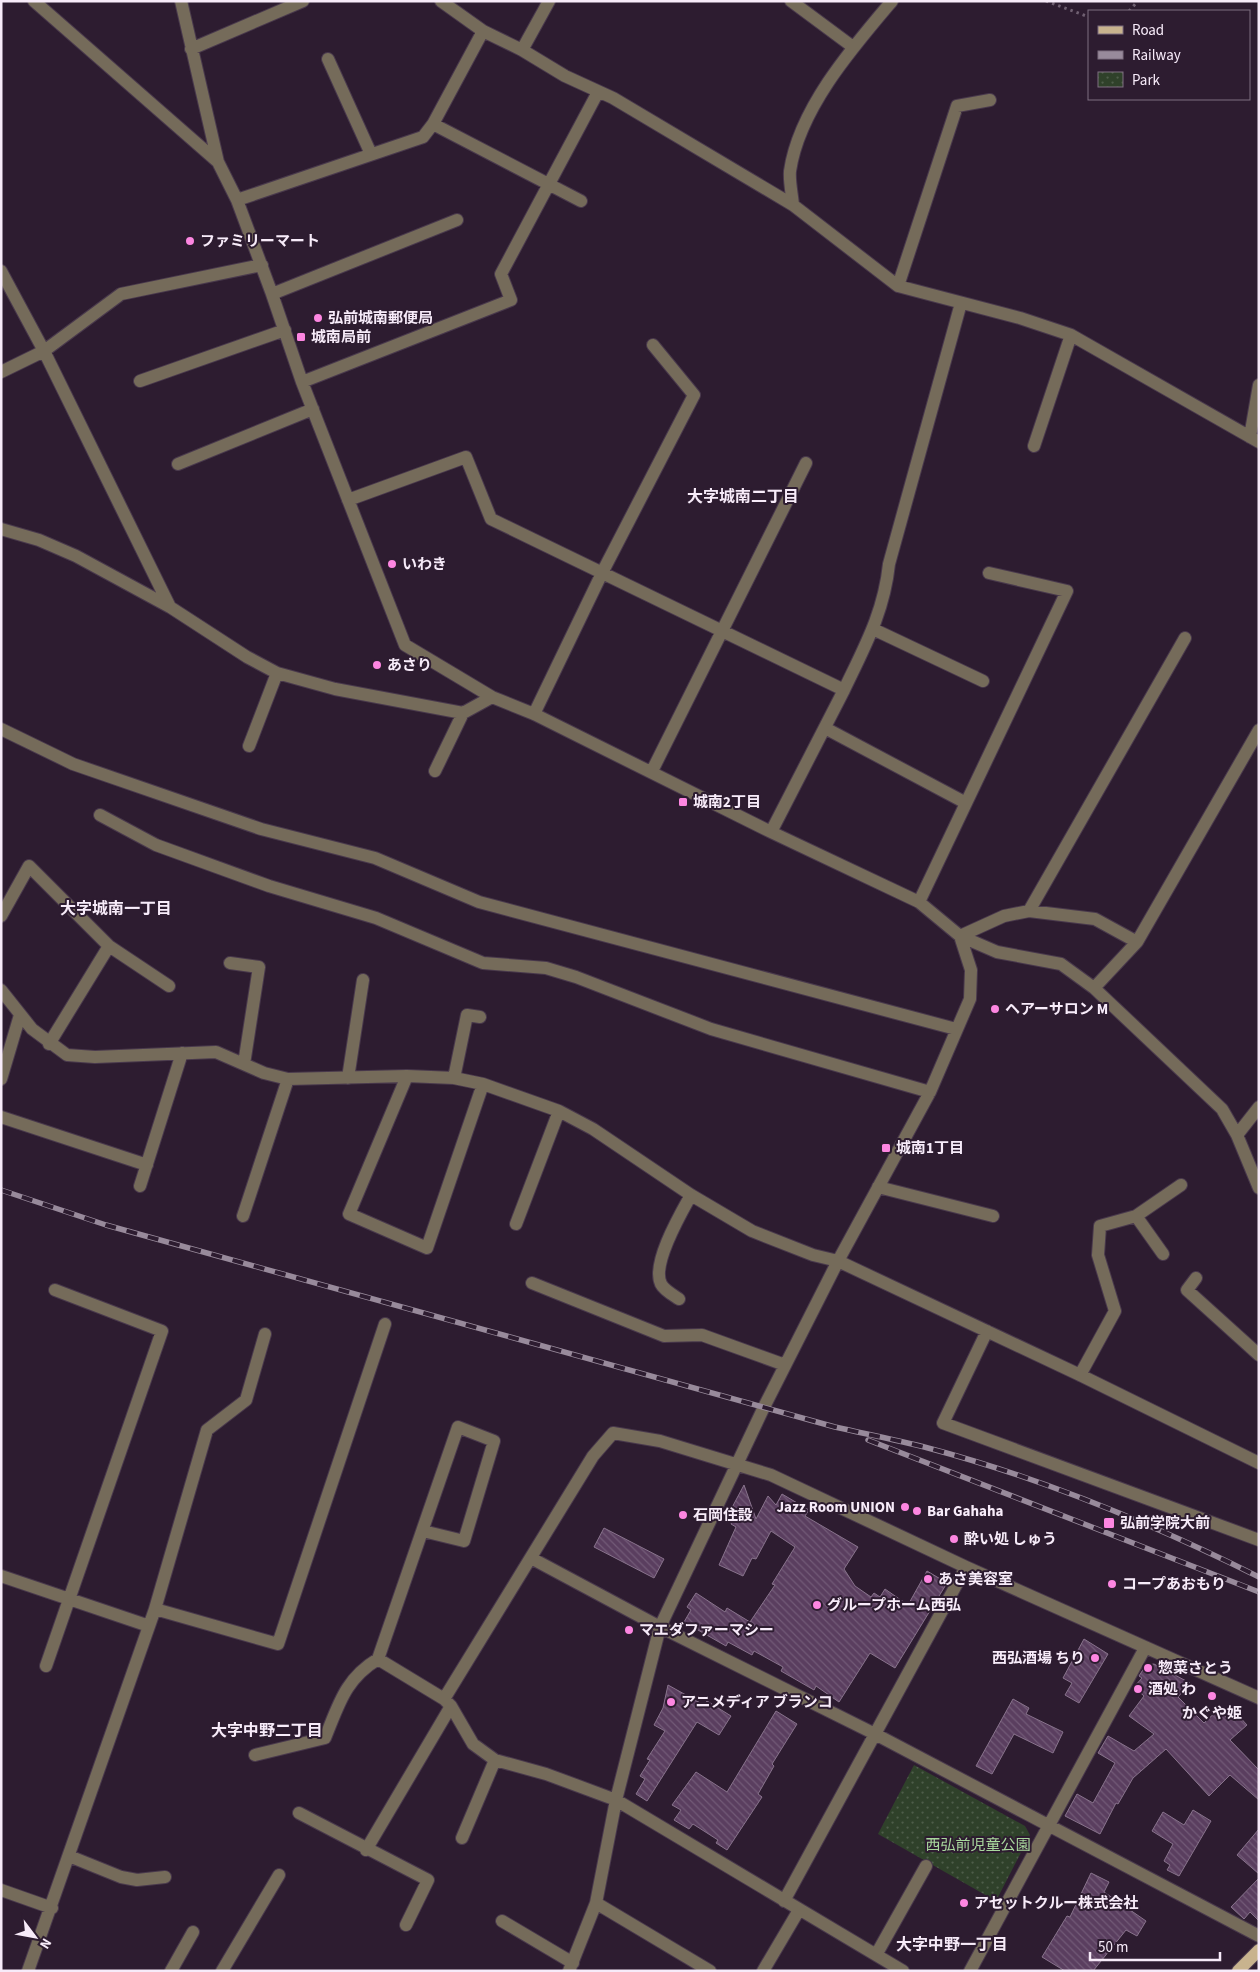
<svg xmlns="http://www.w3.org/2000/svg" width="1260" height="1972" viewBox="0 0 1260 1972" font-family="'Source Sans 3','Noto Sans JP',sans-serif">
<defs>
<pattern id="park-dots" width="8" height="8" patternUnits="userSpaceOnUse" patternTransform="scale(1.25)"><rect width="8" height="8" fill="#2f412a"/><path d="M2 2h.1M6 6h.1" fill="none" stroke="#4e5d4a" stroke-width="1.8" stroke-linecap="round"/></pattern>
<pattern id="building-back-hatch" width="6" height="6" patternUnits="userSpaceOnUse" patternTransform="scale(1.25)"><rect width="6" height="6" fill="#5a3e5f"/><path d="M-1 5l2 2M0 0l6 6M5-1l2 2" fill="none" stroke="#725a77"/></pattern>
</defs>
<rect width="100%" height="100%" fill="#2d1c30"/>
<path fill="url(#park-dots)" d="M914 1765 1025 1826 1030 1835 996 1901 878 1834Z"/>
<path fill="url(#building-back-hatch)" stroke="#88738c" d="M744 1485 756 1519 768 1496 776 1505 782 1494 809 1510 805 1516 858 1547 844 1569 855 1586 871 1597 874 1593 880 1597 885 1589 908 1605 927 1571 947 1583 895 1668 870 1653 839 1702 816 1686 814 1690 781 1671 783 1667 754 1651 752 1655 728 1642 726 1646 684 1622 691 1610 687 1607 696 1593 725 1612 727 1608 750 1622 775 1585 772 1584 795 1547 771 1531 756 1559 752 1558 743 1576 719 1565 736 1527 731 1524 734 1518 728 1515Z
M604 1528 664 1559 654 1578 594 1547Z
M1084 1639 1108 1654 1079 1703 1065 1695 1072 1683 1063 1678Z
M1154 1664 1190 1683 1178 1697 1204 1723 1219 1709 1229 1721 1237 1714 1247 1725 1230 1740 1259 1770V1800L1230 1775 1209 1796 1166 1749 1133 1778 1118 1804 1116 1803 1100 1834 1065 1816 1077 1794 1093 1803 1115 1763 1098 1753 1108 1736 1134 1751 1154 1734 1129 1716 1144 1696 1134 1687 1142 1678 1139 1676 1146 1665Z
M668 1685 704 1705 707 1701 731 1716 719 1735 697 1722 647 1801 636 1794 645 1779 640 1776 650 1760 647 1759 665 1731 654 1725 663 1708Z
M1013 1699 1029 1708 1026 1714 1063 1732 1053 1753 1014 1734 992 1774 976 1766Z
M776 1711 797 1724 772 1764 774 1766 758 1794 762 1797 727 1850 716 1843 718 1840 693 1824 689 1829 674 1820 681 1810 672 1805 696 1772 727 1792Z
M1193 1810 1211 1821 1179 1876 1167 1870 1170 1865 1164 1861 1173 1844 1152 1831 1163 1812 1184 1825Z
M1259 1829V1874L1237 1855Z
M1091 1873 1109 1882 1104 1892 1146 1921 1137 1936 1126 1930 1093 1971H1065L1042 1957 1067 1916 1070 1917Z
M1259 1878V1921L1250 1912 1244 1919 1231 1907Z"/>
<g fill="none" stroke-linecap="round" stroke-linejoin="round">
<defs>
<path id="minor" d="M34 1 218 162 237 200 272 294 302 382 405 645 492 697 534 714 771 832 919 902 960 936 997 952 1061 964 1094 988 1137 942
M181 1 218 162
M441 1 483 31 522 50 565 76 613 98 793 205 898 286 1020 318 1071 335 1259 442
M791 1 853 47
M191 49 303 1
M522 50 549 1
M328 59 371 154
M433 124 581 201
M237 200 423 137 433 124 483 31
M793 205C792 194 789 181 790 171 799 109 852 48 892 1
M1 271 44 351 170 607
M898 286 957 106 990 100
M272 294 457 220
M1 372 44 351 121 294 262 265
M140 381 285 330
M302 382 511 300 501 274 598 92
M1250 437 1259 385
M1034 446 1071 335
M178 464 313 409
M348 500 466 457 491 519 844 690 771 832
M1 529 39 540 76 556 170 607 247 657 277 673 335 689 463 713 492 697
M873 629 983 681
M844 690C865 646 884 612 889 564L961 303
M534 714 603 571 694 395 653 345
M825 728 966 803
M1 729 73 764 261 829 375 858 479 902 956 1029
M249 746 277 673
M435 771 463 713
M652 771 806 463
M100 815 156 845 269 886 376 918 483 963 546 968 576 977 711 1029 930 1092
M919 902 1067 591 989 573
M1029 911 1185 638
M1 916 29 866 109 946 169 986
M960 936 1004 916 1029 911 1095 919 1137 942 1259 730
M230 963 259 967 244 1064
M1094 988 1222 1109 1237 1135 1259 1188
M1 990 32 1029 67 1055 95 1057 216 1052 264 1073 288 1079 407 1076 454 1078 483 1084 559 1111 593 1129 691 1195 752 1231 813 1255 838 1261 1080 1375 1259 1463
M49 1044 109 946
M407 1076 349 1214 427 1248 483 1084
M348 1078 363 980
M454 1078 467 1015 480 1017
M1 1079 20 1015
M1 1117 147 1165
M1237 1135 1259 1107
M140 1186 182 1053
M878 1187 993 1216
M243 1216 288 1079
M1136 1216 1163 1254
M516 1224 559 1111
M1196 1278 1187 1290 1259 1355
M532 1283 664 1336 702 1335 785 1365
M679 1299C673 1295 664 1290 661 1284 651 1264 681 1213 691 1195
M987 1331 943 1423 1259 1540
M1080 1375 1115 1311 1098 1255 1100 1226 1136 1216 1181 1185
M531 1558 660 1627 875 1734 1259 1936
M1 1576 149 1626
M155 1609 207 1430 246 1400 265 1334
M378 1659 458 1427 494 1441 464 1541 423 1531
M46 1666 162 1331 55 1290
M444 1699 593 1456 613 1433 660 1441 771 1475 966 1567 1259 1698
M255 1755 325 1738C339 1704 345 1679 378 1659L444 1699 451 1706 473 1744 495 1760 546 1774 616 1800 903 1971
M299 1813 428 1880 406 1925
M462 1838 495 1760
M366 1850 451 1706
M69 1856 121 1877 137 1880 165 1877
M1 1890 52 1908
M784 1901 966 1567
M596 1903 710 1971
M502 1921 573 1963
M876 1955 926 1866
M28 1971 155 1609 278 1644 385 1324
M171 1971 193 1932
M222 1971 279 1875
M569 1971 596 1903 616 1800 660 1627 764 1407 838 1261 930 1092 970 999 971 970 960 936
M763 1971 799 1910
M970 1971 1145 1648"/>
<path id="major" d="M1238 1971 1259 1950"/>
</defs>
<use href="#minor" stroke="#49394c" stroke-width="14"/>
<use href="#major" stroke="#49394c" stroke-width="14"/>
<path stroke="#706072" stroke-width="3" stroke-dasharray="2.5 4" stroke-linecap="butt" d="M1046 1 1089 17
M1129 11 1138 1"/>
<use href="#minor" stroke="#756b5a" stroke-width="12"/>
<use href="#major" stroke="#c8b38e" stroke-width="12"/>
<defs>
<path id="rail" d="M1 1190 106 1225 835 1427C866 1434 897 1440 928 1448 1042 1478 1153 1524 1259 1577
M868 1440 1259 1592"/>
</defs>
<use href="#rail" stroke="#988a9b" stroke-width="5.5"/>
<use href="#rail" stroke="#2d1c30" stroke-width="4" stroke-dasharray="11" stroke-linecap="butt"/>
</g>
<g fill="#fd86e1" stroke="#2d1c30" stroke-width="2">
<circle cx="190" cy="241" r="5"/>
<circle cx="318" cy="318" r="5"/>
<rect x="296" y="332" width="10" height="10" rx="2.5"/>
<circle cx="392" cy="564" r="5"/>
<circle cx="377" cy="665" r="5"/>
<rect x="678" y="797" width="10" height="10" rx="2.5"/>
<circle cx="995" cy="1009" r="5"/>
<rect x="881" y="1143" width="10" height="10" rx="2.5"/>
<circle cx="905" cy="1507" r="5"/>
<circle cx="917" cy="1511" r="5"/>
<circle cx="683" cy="1515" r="5"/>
<rect x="1103" y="1517" width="12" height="12" rx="2.5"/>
<circle cx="954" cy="1539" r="5"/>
<circle cx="928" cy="1579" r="5"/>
<circle cx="1112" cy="1584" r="5"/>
<circle cx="817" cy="1605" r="5"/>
<circle cx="629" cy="1630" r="5"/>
<circle cx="1095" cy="1658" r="5"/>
<circle cx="1148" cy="1668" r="5"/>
<circle cx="1138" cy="1689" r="5"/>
<circle cx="1212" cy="1696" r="5"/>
<circle cx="671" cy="1702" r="5"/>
<circle cx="964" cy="1903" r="5"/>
</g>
<g text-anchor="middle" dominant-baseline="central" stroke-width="4" stroke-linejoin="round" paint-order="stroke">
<g font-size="15" font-weight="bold" fill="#f7ebf9" stroke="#2d1c30" text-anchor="start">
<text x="200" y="241">ファミリーマート</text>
<text x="328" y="318">弘前城南郵便局</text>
<text x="311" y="337">城南局前</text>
<text x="402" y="564">いわき</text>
<text x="387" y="665">あさり</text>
<text x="693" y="802">城南2丁目</text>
<text x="1005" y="1009">ヘアーサロン M</text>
<text x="896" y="1148">城南1丁目</text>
<text x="895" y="1507" text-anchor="end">Jazz Room UNION</text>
<text x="927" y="1511">Bar Gahaha</text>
<text x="693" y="1515">石岡住設</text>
<text x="1120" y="1523">弘前学院大前</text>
<text x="964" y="1539">酔い処 しゅう</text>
<text x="938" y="1579">あさ美容室</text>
<text x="1122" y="1584">コープあおもり</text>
<text x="827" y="1605">グループホーム西弘</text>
<text x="639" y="1630">マエダファーマシー</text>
<text x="1085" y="1658" text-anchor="end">西弘酒場 ちり</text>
<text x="1158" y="1668">惣菜さとう</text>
<text x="1148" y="1689">酒処 わ</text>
<text x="681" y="1702">アニメディア ブランコ</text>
<text x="1212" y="1713" text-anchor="middle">かぐや姫</text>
<text x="974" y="1903">アセットクルー株式会社</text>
</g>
<g font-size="15" fill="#a9d89d" stroke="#2d1c30">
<text x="978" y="1845">西弘前児童公園</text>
</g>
<g font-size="16" font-weight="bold" fill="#f7ebf9" stroke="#2d1c30">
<text x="743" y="497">大字城南二丁目</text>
<text x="116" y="909">大字城南一丁目</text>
<text x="267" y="1731">大字中野二丁目</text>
<text x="952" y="1945">大字中野一丁目</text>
</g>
</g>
<rect width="1260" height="1972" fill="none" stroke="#f7ebf9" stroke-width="5"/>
<rect x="1088" y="10" width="162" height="90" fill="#2d1c30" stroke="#7e6f80"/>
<rect x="1098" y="26" width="25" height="8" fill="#c8b38e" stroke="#7e6f80"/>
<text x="1132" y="35" font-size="15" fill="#f7ebf9">Road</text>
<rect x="1098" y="51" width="25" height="8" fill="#988a9b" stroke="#7e6f80"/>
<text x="1132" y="60" font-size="15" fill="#f7ebf9">Railway</text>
<rect x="1098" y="72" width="25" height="15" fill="url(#park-dots)" stroke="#7e6f80"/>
<text x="1132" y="85" font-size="15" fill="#f7ebf9">Park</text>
<g transform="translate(35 1937) rotate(122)" stroke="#2d1c30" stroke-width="4" paint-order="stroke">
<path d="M0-4L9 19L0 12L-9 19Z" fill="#f7ebf9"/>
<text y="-8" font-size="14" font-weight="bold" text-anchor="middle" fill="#f7ebf9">N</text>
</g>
<path d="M1090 1952v8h130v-8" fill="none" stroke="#f7ebf9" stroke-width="2.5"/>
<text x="1098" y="1952" font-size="15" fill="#f7ebf9" stroke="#2d1c30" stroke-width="4" paint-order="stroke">50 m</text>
</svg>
